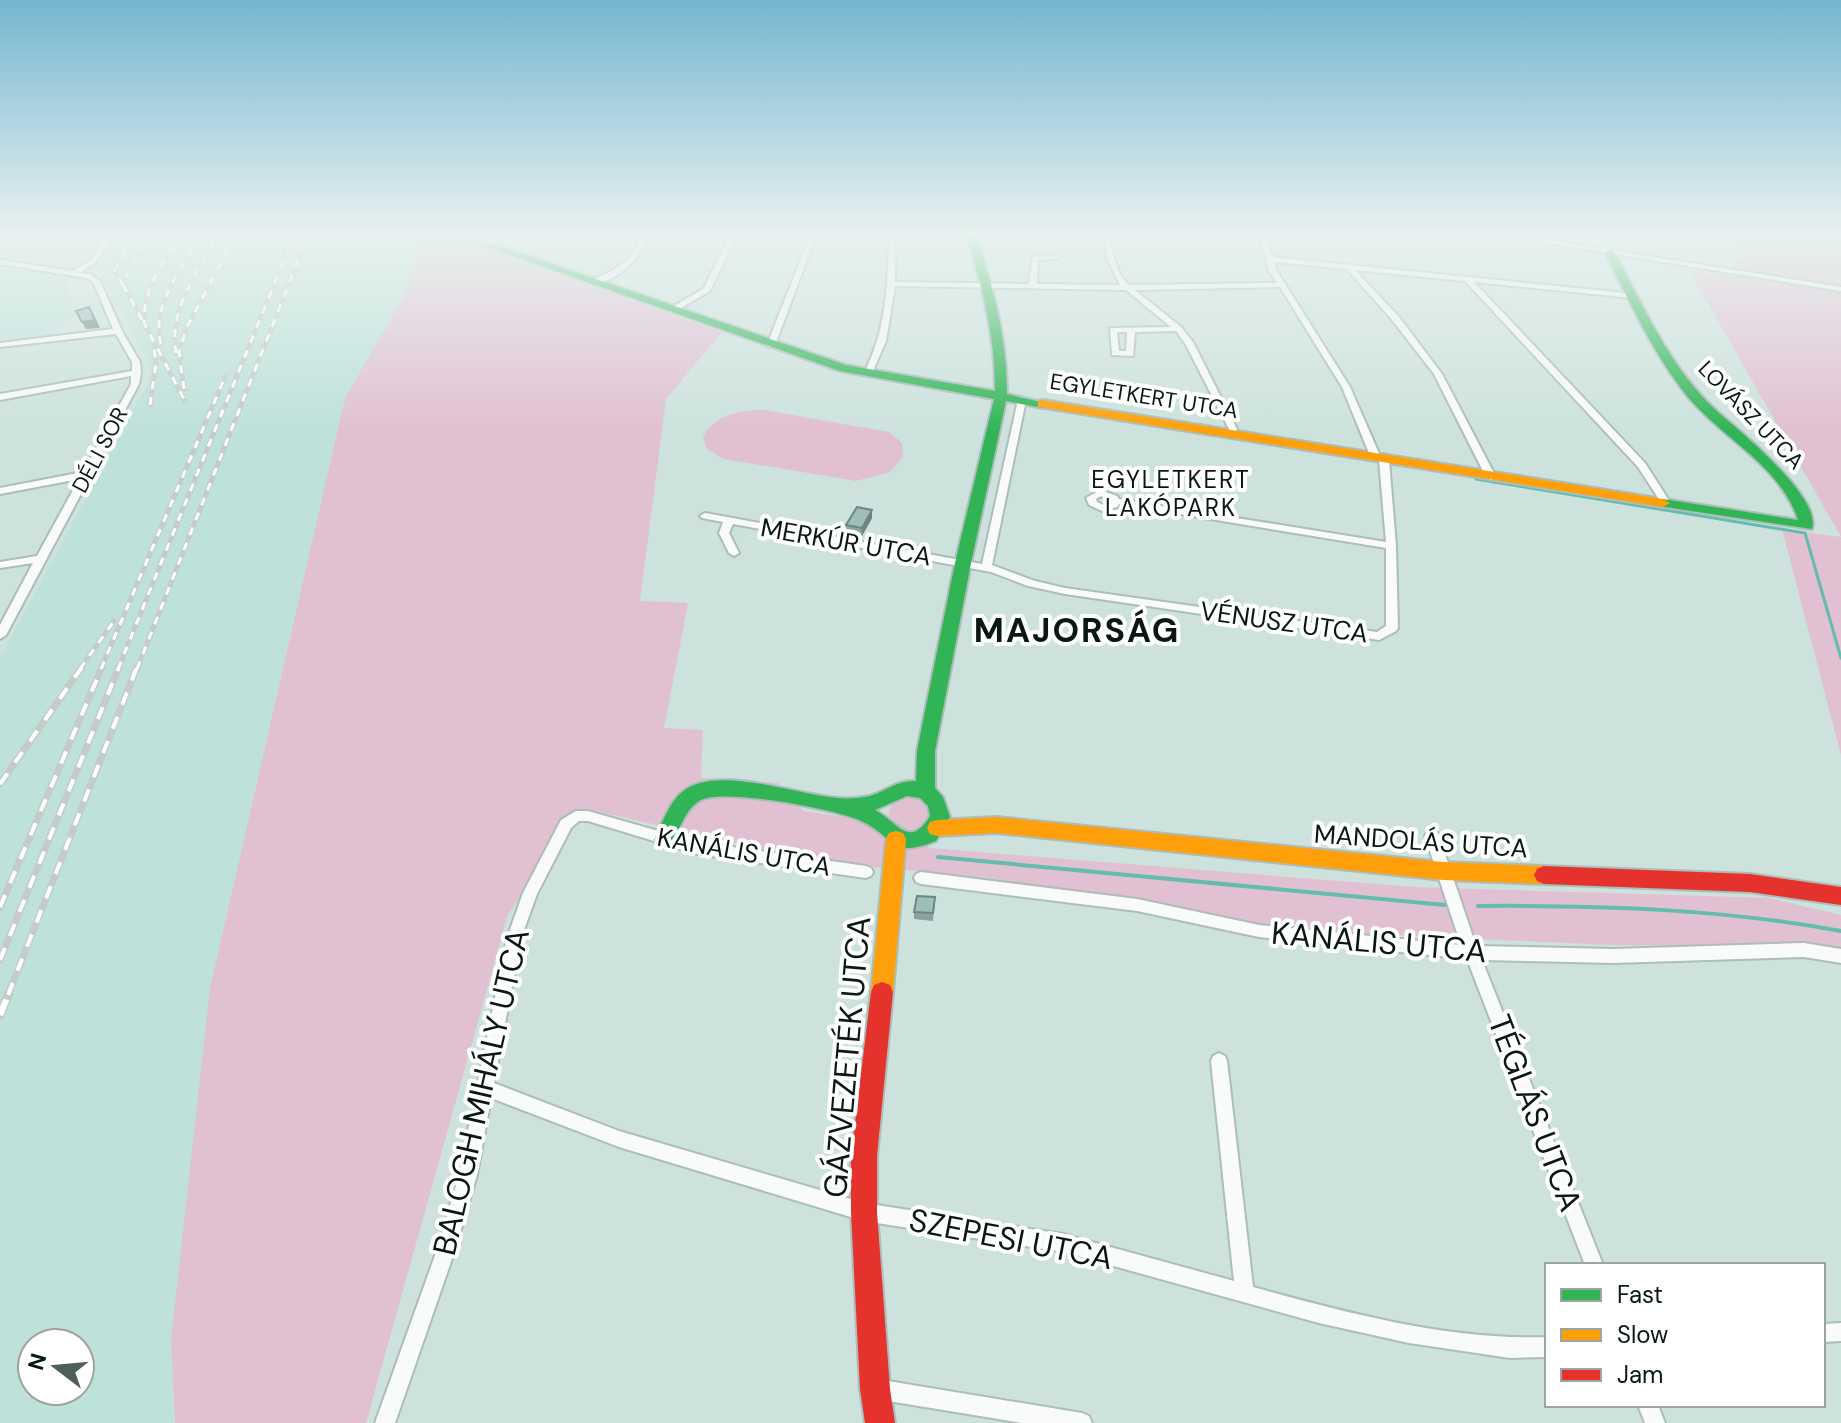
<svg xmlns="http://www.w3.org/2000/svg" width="1841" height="1423" viewBox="0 0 1841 1423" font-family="'DM Sans',sans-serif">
<rect width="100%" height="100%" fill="#cde2dd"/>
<path fill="#bee1d9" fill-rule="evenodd" d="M118 233H420L407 291 345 398 210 988 171 1340 174 1423H0V659L149 381V360L97 268ZM32 1343H80V1391H32Z
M0 267 66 277 75 316 49 337 0 342Z"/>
<path fill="#e1c0d1" d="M420 233H481L479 247 722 332 666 399 640 601 688 603 664 728 703 730 701 778 778 783 803 811 890 824C884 802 901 795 921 798L932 809 928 848 1415 887 1769 898 1841 915V954L1817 947 1612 945 1254 929 1166 906 984 877 818 862 587 809 508 914 366 1423H175L171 1340 210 988 345 398 407 291Z
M1729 233H1833L1841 240V755L1782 529 1841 537 1689 270 1727 275 1743 252Z
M765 410 889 432 902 443 903 457 890 472 856 481 724 459 707 449 703 437C715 414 741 410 765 410Z"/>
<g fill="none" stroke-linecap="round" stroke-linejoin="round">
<path stroke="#64bcad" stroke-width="3" d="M1476 479 1805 533 1841 658"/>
<path stroke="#64bcad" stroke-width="4" d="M938 857 1445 905
M1478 906C1600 905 1721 909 1841 931"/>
<defs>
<path id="street" d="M108 233H115L95 263 80 273 91 274 100 281 122 331 140 362 141 372 139 384 92 472 94 474 90 477 6 635 0 639V625L33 563 0 568V562L37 556 79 479 0 494V488L83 472 131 384V376L0 400V394L132 371V362L116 334 0 347V343L113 329 93 282 86 278 0 264V260L72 271 90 261Z
M641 233H647C644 258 618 281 593 284V280C615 269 637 260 641 233Z
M671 233 730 236 731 233H738L710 291 674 312 670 310 671 308 704 288 728 240Z
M811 233H817L775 345 768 347 767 345Z
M889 233H895V282L1029 284 1033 257 1057 255 1059 256V258L1038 260 1037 284 1120 285 1108 260 1103 233H1109C1113 251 1115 273 1129 285L1277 283 1269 271 1259 233H1265L1272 257 1635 294 1636 296 1632 298 1474 282 1645 463 1672 505 1670 507H1664L1638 467 1465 281 1355 270 1399 317 1442 374 1496 477 1491 480 1486 477 1434 374 1393 321 1347 269 1274 262 1277 271 1350 387 1381 458 1376 461 1371 458 1342 387 1280 287 1135 290 1181 327 1193 342 1237 429 1235 436 1232 437 1228 434 1229 429 1186 345 1176 331 1135 332 1133 356 1112 355 1110 328 1171 327 1126 290 895 286 886 341 872 373 865 375 864 373C887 329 888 282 889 233ZM1117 332H1127L1126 351H1119Z
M1316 233H1343L1344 237 1341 239Z
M1486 233H1504L1841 287V291Z
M1022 397 1026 400 992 565 1035 581 1065 588 1377 632 1386 626V548L1119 504 1117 507 1102 511 1089 505 1086 498 1100 490 1117 496 1119 499 1386 542 1379 460 1384 457 1389 460 1396 546 1398 628 1396 631 1379 640 1065 594 1028 586 991 572 733 524 729 533 739 553 734 556 729 553 719 533 723 522 702 518 700 516 705 513 982 564 1018 400ZM1101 496 1109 500V503L1103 505 1097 502 1096 499Z
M576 811H588L697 842 866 866 871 868 873 872 871 876 866 878 697 854 588 821H579L571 828 537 894 521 938 494 1083 619 1131 864 1203 1063 1234 1234 1281 1211 1061 1213 1056 1219 1053 1225 1056 1227 1061 1253 1287C1348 1313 1448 1340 1547 1337V1357L1510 1358 1409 1343 1319 1323 1063 1252 864 1221 619 1147 491 1098 477 1175 455 1250 395 1423H375L437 1250 459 1175 507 938 523 893 561 820Z
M1432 831 1437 832 1439 836 1476 946 1613 949 1804 943 1841 949V963L1804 957 1613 963 1482 960 1603 1265H1585L1467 959 1259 937 1137 911 921 884 916 882 914 878 916 874 921 872 1137 899 1259 925 1461 945 1425 836 1427 832Z
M1841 1323V1341L1823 1342V1324Z
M876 1379 1082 1413 1089 1416 1092 1423H1022L876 1399 869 1396 866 1389 869 1382Z
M1638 1405H1658L1665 1423H1645Z"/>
<path id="fast" d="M966 233H976C993 289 1007 335 1007 394L1049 404 1043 408 1006 401 971 563 935 751V788L943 797 950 817 936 841C888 860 896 836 859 820 834 809 724 788 701 800 685 808 679 831 671 846L664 848 657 846 654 840C662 824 668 804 682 792 716 763 799 796 839 798 848 799 860 798 870 796 886 791 897 780 916 781L917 751 955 563 994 399 840 371 485 246 494 244 846 365 995 391C995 334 982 288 966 233ZM907 796 920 798 928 806 930 816C909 850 898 822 875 810Z
M1610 250 1615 253C1645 309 1671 370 1719 413 1741 432 1822 498 1812 529L1658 506V500L1663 499 1798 520C1780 465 1723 439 1688 397 1653 354 1630 302 1605 253Z"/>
<path id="slow" d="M1043 400 1663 499 1670 503 1663 507 1038 407V401Z
M997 817 1443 862 1544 866 1551 869 1554 875 1551 881 1544 884 1443 880 997 833 937 836 930 834 927 828 930 822 937 820Z
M896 831 903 833 906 839 893 992 890 999 882 1002 874 999 871 992 886 839 889 833Z"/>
<path id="jam" d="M1544 866 1750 874 1841 887V905L1750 892 1544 884 1537 881 1534 875 1537 869Z
M882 982 890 985 893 992 877 1156V1212L890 1389 895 1423H865L860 1389 851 1212V1156L871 992 874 985Z"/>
</defs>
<use href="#street" stroke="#adbdb9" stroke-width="4"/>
<use href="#fast" stroke="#adbdb9" stroke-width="4"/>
<use href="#slow" stroke="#adbdb9" stroke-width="4"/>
<use href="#jam" stroke="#adbdb9" stroke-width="4"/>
<use href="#street" fill="#f8fbfa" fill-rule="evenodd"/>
<use href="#fast" fill="#30b455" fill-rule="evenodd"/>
<use href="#slow" fill="#ff9f0a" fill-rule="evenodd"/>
<use href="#jam" fill="#e5322d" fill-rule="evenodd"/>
<defs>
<path id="rail-far2" d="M181 233C164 262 143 288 144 323L185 401
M123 285 114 271 134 233
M142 320 122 283 150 233
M161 344C150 306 184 265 202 233
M176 353C168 309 199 270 219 233
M184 389 179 352 187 327 237 233
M150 405 156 363 154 348
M80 669 114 621
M101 669 225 377
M118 669 295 233
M137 669 309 233"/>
<path id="rail-far1" d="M0 784 82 667
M0 907 102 667
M0 960 119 667
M8 995 137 667"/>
<path id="rail" d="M0 1015 9 993"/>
</defs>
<use href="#rail-far2" stroke="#c4cbc9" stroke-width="5"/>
<use href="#rail-far1" stroke="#c4cbc9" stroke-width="7"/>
<use href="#rail" stroke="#c4cbc9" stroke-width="9"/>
<use href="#rail-far2" stroke="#fff" stroke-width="3" stroke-dasharray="8" stroke-linecap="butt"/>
<use href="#rail-far1" stroke="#fff" stroke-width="4" stroke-dasharray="13" stroke-linecap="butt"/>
<use href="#rail" stroke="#fff" stroke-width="6" stroke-dasharray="17" stroke-linecap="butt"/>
</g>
<path fill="#88a39e" d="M872 518 862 536 847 533 846 525Z
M935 897 933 921 914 919V912Z"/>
<path fill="#6f8581" d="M89 307 94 315 100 328 86 329 82 322Z
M872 510V518L862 536V528Z"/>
<path fill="#9ebeb8" stroke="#6f8581" stroke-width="2" d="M89 307 95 320 82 322 76 311Z
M857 507 872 510 862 528 846 525Z
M917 896 935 897 933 913 914 912Z"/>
<linearGradient id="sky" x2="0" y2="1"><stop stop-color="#73b7d0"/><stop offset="0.54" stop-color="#e8f2f0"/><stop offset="1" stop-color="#e8f2f0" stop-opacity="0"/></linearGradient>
<rect width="1841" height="433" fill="url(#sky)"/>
<g text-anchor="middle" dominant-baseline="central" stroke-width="8" stroke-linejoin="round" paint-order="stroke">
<g font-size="22" fill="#091815" stroke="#fff">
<text transform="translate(1144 396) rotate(9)">EGYLETKERT UTCA</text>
<text transform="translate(1751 415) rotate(46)">LOVÁSZ UTCA</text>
<text transform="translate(100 450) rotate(-62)">DÉLI SOR</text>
</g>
<g font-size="24" letter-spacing="2" fill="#091815" stroke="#fff">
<text x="1171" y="479">EGYLETKERT<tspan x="1171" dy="28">LAKÓPARK</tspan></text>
</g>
<g font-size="26" fill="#091815" stroke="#fff">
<text transform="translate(846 542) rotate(10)">MERKÚR UTCA</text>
<text transform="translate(1284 622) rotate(8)">VÉNUSZ UTCA</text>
<text transform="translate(1421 841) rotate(4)">MANDOLÁS UTCA</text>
<text transform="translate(744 852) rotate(10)">KANÁLIS UTCA</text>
</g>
<g font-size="32" fill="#091815" stroke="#fff">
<text transform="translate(1379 942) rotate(5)">KANÁLIS UTCA</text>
<text transform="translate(847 1057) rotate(-85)">GÁZVEZETÉK UTCA</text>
<text transform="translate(481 1092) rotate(-77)">BALOGH MIHÁLY UTCA</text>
<text transform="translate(1535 1113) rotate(69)">TÉGLÁS UTCA</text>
<text transform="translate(1011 1239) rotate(11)">SZEPESI UTCA</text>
</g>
<g font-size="34" font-weight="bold" letter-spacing="2" fill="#091815" stroke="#fff">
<text x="1077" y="630">MAJORSÁG</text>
</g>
</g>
<rect x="1545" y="1263" width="280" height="144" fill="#ffffff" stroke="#9da3a1" stroke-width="2"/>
<rect x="1561" y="1289" width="40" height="12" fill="#30b455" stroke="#9da3a1" stroke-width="2"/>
<text x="1617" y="1303" font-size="24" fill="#091815">Fast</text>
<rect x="1561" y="1329" width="40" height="12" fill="#ff9f0a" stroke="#9da3a1" stroke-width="2"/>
<text x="1617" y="1343" font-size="24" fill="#091815">Slow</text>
<rect x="1561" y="1369" width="40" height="12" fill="#e5322d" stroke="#9da3a1" stroke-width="2"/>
<text x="1617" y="1383" font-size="24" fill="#091815">Jam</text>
<g transform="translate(56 1367) rotate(286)"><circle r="38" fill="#ffffff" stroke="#9da3a1" stroke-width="2"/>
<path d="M0-6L14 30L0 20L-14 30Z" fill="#4e5f5b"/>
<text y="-12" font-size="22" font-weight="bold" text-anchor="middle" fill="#091815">N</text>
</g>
</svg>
